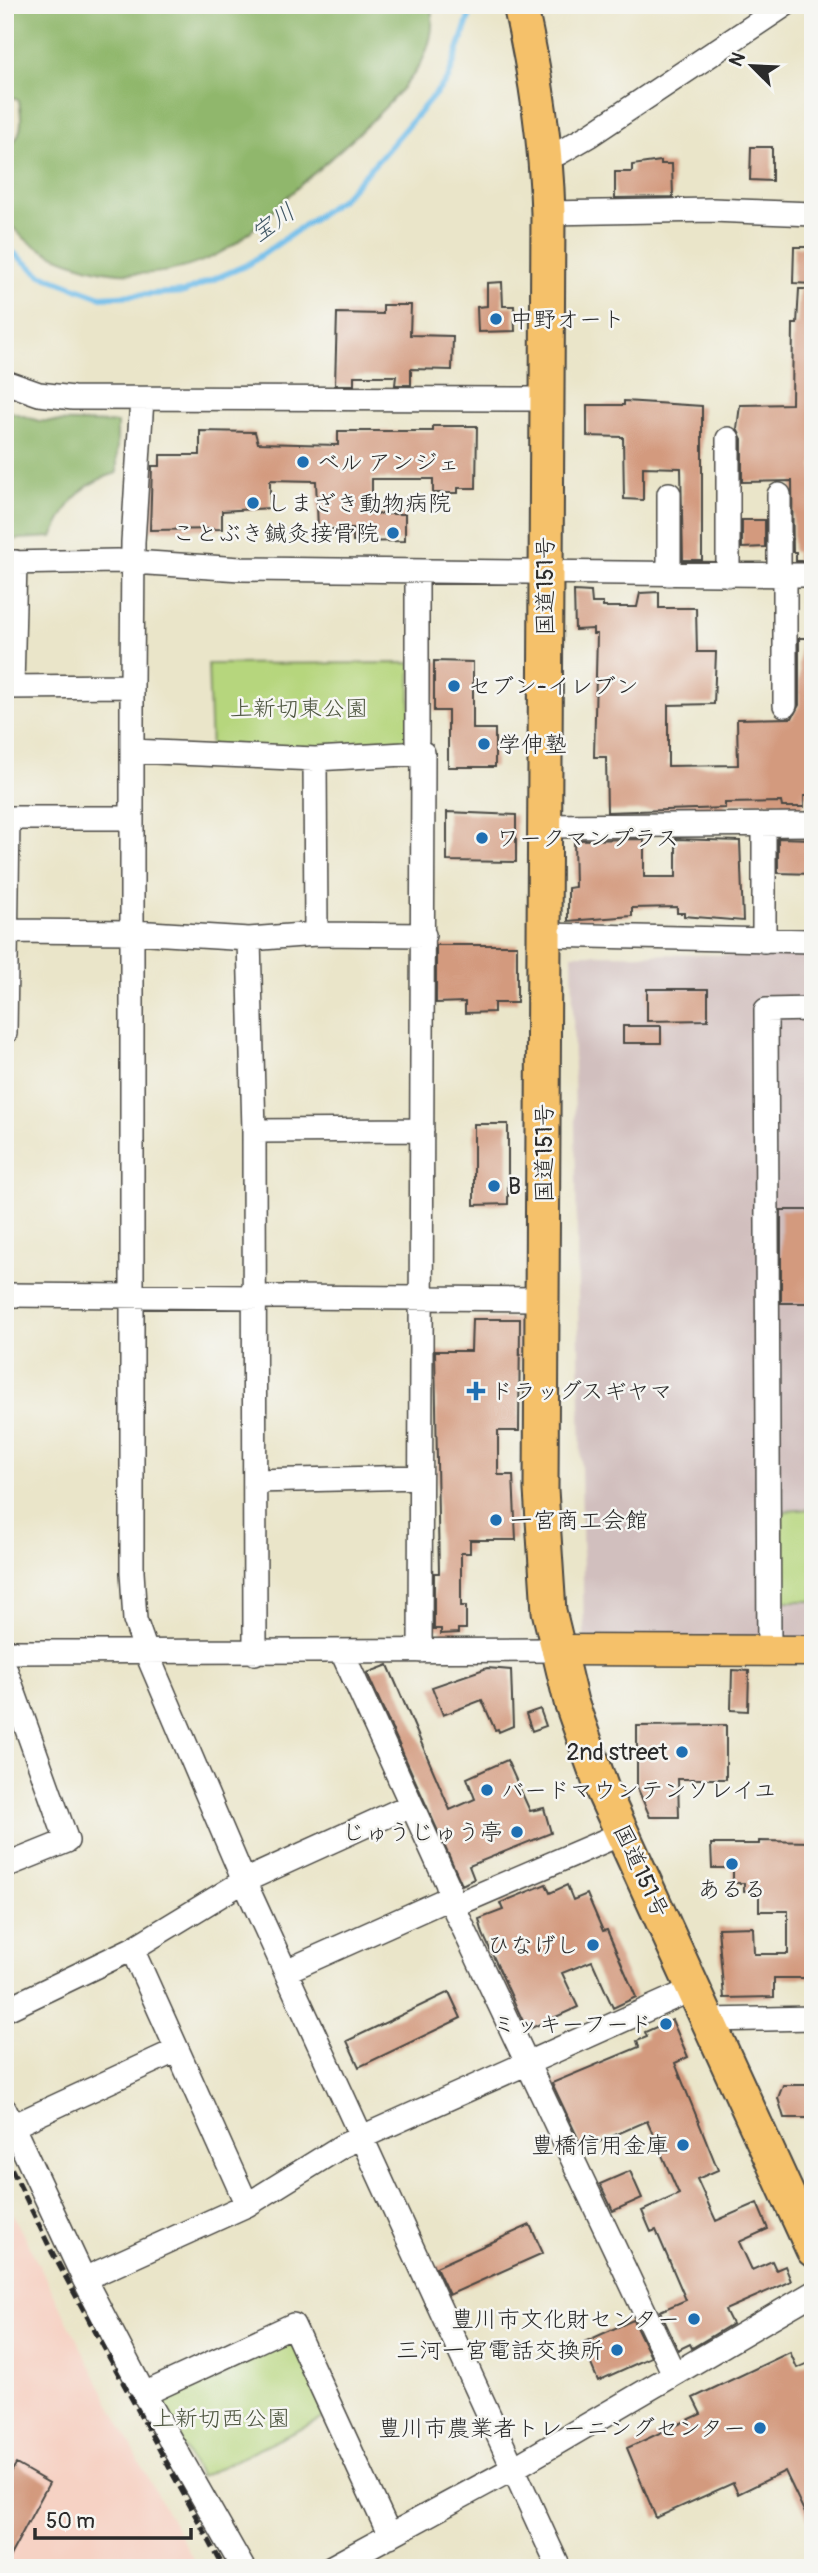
<svg xmlns="http://www.w3.org/2000/svg" width="818" height="2573" viewBox="0 0 818 2573" font-family="Pangolin,'Klee One',sans-serif">
<rect width="100%" height="100%" fill="#f6f6f2"/>
<filter id="ink" filterUnits="userSpaceOnUse"><feTurbulence type="fractalNoise" baseFrequency=".0143" numOctaves="2"/><feDisplacementMap in="SourceGraphic" scale="14" xChannelSelector="R" yChannelSelector="G"/><feConvolveMatrix kernelMatrix="1 2 1 2 8 2 1 2 1" color-interpolation-filters="sRGB"/></filter>
<filter id="wash" filterUnits="userSpaceOnUse"><feTurbulence type="fractalNoise" baseFrequency=".00686" numOctaves="4" result="noise"/><feDisplacementMap in="SourceGraphic" scale="28" xChannelSelector="R" yChannelSelector="G"/><feGaussianBlur stdDeviation="1.57" result="paint"/><feColorMatrix in="noise" values="0 0 0 0 0 0 0 0 0 0 0 0 0 0 0 0 0 1.4 0 .05"/><feComposite in="paint" operator="in"/></filter>
<g filter="url(#wash)">
<rect width="100%" height="100%" fill="#eae5c9"/>
<path fill="#f6d2c4" d="M5 2199 149 2480 198 2568H5Z"/>
<path fill="#d1bfbe" d="M572 954 813 955V1638H584Z"/>
<path fill="#b6d67d" stroke="#708054" stroke-width="2" d="M411 663 409 749 211 754 208 664Z
M813 1509V1601H785L780 1596 781 1516 785 1511Z
M285 2341 293 2342 328 2416 200 2477 159 2403 163 2396Z"/>
<path fill="#90b76c" stroke="#5e714c" stroke-width="2" d="M5 5H430C435 22 431 41 424 57 406 97 322 165 287 197 268 214 249 236 227 249 178 278 120 281 68 261 46 253 15 239 6 215 0 198 5 170 5 151 23 136 23 123 19 101L5 92Z
M5 410 39 421 117 423V473C78 484 69 503 52 537L5 540Z"/>
<g fill="none" stroke-linecap="round" stroke-linejoin="round">
<path stroke="#70bdea" stroke-width="6" d="M5 246 41 275 101 297 184 292 249 264 343 198 379 159 448 79 470 14 468 5"/>
</g>
<g id="blocks">
<path fill="#d39a7e" d="M751 147H772V181L750 180Z
M661 161V164H672L673 197 615 198V172H632V165Z
M794 247H813V284L793 283Z
M502 282 503 306H514L515 331 478 332 477 307 487 306V283Z
M799 289H813V561H796V552H793L792 481 742 482V439L737 429 740 405 792 404 793 324H797Z
M383 305H411L410 335 453 336 452 370 411 369V385H395L396 376H354V385H335L337 313 383 314Z
M624 401 702 406V560H683L681 468 643 467V500L624 499 623 437 587 436V405H624Z
M433 426H477L476 488H458V493H433V479H372V514H405V541L353 542V529H318L316 481 270 480V508L222 511V529L150 530 152 466H160V455H200V431L255 432 258 443 338 445V431H433Z
M742 520H765V547L742 548Z
M574 591 591 592 592 603H603V607H637L640 593 659 592V608H696L697 652H716L714 704 668 705V766L738 765 737 719 792 718 799 705V638H813L811 796H804V807H782L781 802 725 803V808L607 812 606 757H594L597 634H593V629L575 630Z
M434 661 473 662V729H495V767H448V711H434Z
M447 812 516 815V862L447 861Z
M778 838 813 839V874L778 873Z
M644 839V877H676V839L740 841 743 921 684 916V913H677V907L632 908V916L568 921V888L575 887 574 840Z
M436 945H517V1003H494V1012L465 1013V1002L436 1003Z
M647 989H708V1020L647 1021Z
M623 1026H661V1043H623Z
M474 1124H508V1204L474 1205Z
M781 1210H813V1303H781Z
M472 1319H520L519 1431H498V1475H513L516 1540H470V1553H461V1606H466V1629H458V1633L441 1634V1629H434V1573H439L435 1351H471Z
M388 1665 450 1810 475 1799 467 1778 507 1760 530 1811 544 1808 551 1833 469 1866 474 1879 462 1885 367 1673Z
M487 1668 511 1670 513 1726 499 1732 498 1729 495 1730 482 1700 443 1715 432 1687Z
M732 1670 749 1671 748 1711 731 1710Z
M540 1709 546 1726 532 1731 526 1714Z
M726 1725V1779H678L679 1817H650L637 1787V1726Z
M759 1841 813 1842V1978H774V1997L724 1998 718 1928 753 1927 754 1954H788V1911H759V1890L744 1891V1883H733V1868H712L711 1844H759Z
M546 1884 550 1893 567 1885 573 1900 587 1894 603 1931 607 1930 636 1997 613 2008 592 1961 562 1973 578 2007 527 2030 483 1934 479 1919 503 1910 500 1903Z
M449 1992 461 2018 359 2067 347 2041Z
M672 2020 688 2057 675 2063 718 2170 697 2179 716 2221 757 2203 768 2229 739 2242 752 2270 772 2261 776 2270 785 2266 791 2281 725 2310 732 2324 692 2348 690 2344 678 2350 660 2311 686 2300 656 2230 651 2232 642 2211 679 2194 647 2121 583 2149 552 2083 639 2047 637 2041 647 2037 645 2032Z
M783 2085H813V2118H784L778 2098Z
M630 2171 642 2198 613 2211 600 2184Z
M530 2225 543 2253 449 2295 436 2267Z
M633 2320 651 2357 598 2381 582 2343Z
M790 2352 797 2368 813 2361V2530L785 2471 738 2494 733 2483 656 2518 627 2448 701 2414 693 2398Z
M16 2464 49 2483 5 2565V2482Z"/>
</g>
</g>
<g filter="url(#ink)">
<use href="#blocks" fill-opacity="0" stroke="#484743" stroke-width="2"/>
<g fill="none" stroke-linecap="round" stroke-linejoin="round">
<defs>
<path id="minor" d="M546 157 559 153 590 135 785 5
M548 213 712 210 813 214
M5 382 39 394 73 398 546 399
M142 399 133 542 132 686V1572L135 1620 147 1654 244 1881 559 2568
M728 439V575
M669 494V574
M5 563 117 561 241 569 813 575
M417 571V740
M779 575V495
M785 575V705
M5 687 132 686
M12 687 15 562
M132 751 315 759 423 753 420 1651
M315 759 316 934
M5 818H132
M545 826 813 824
M5 931 133 932 249 939 316 934 424 935
M545 935 813 941
M249 939 254 1131 255 1653
M764 941V825
M5 1033 8 818
M254 1131 422 1130
M5 1295 543 1299
M255 1481 420 1477
M769 1650 766 1010 813 1009
M5 1652 557 1650
M342 1652 447 1883 453 1906 674 2374
M5 1668 67 1841 5 1866
M453 1906 623 1833
M132 1949 247 2205
M286 1971 449 1898
M5 2010 132 1949 244 1881 411 1805
M709 2020 813 2018
M5 2110 84 2279 144 2394 243 2568
M13 2126 177 2050
M84 2279 247 2205 342 2146 695 1988
M144 2394 293 2325 390 2536
M330 2568 514 2468 813 2293"/>
<path id="major" d="M557 1650 813 1651"/>
<path id="highway" d="M520 5C536 75 546 142 548 213L541 1490 549 1611 571 1702 602 1789 813 2250"/>
</defs>
<use href="#minor" stroke="#484743" stroke-width="26"/>
<use href="#major" stroke="#484743" stroke-width="33"/>
<use href="#highway" stroke="#484743" stroke-width="37"/>
<use href="#minor" stroke="#fff" stroke-width="23"/>
<use href="#major" stroke="#f5c16b" stroke-width="30"/>
<use href="#highway" stroke="#f5c16b" stroke-width="33"/>
<path stroke="#2b2b2b" stroke-width="5" stroke-dasharray="10 5" stroke-linecap="butt" d="M5 2155 52 2252 224 2568"/>
</g>
</g>
<g fill="#1f6fb2" stroke="#f6f6f2" stroke-width="2.5">
<circle cx="496" cy="319" r="7"/>
<circle cx="303" cy="462" r="7"/>
<circle cx="253" cy="503" r="7"/>
<circle cx="393" cy="533" r="7"/>
<circle cx="454" cy="686" r="7"/>
<circle cx="484" cy="744" r="7"/>
<circle cx="482" cy="838" r="7"/>
<circle cx="494" cy="1186" r="7"/>
<path d="M472.5 1380.5h7v7h7v7h-7v7h-7v-7h-7v-7h7z"/>
<circle cx="496" cy="1520" r="7"/>
<circle cx="682" cy="1752" r="7"/>
<circle cx="487" cy="1790" r="7"/>
<circle cx="517" cy="1832" r="7"/>
<circle cx="732" cy="1864" r="7"/>
<circle cx="593" cy="1945" r="7"/>
<circle cx="666" cy="2024" r="7"/>
<circle cx="683" cy="2145" r="7"/>
<circle cx="694" cy="2319" r="7"/>
<circle cx="617" cy="2350" r="7"/>
<circle cx="760" cy="2428" r="7"/>
</g>
<g text-anchor="middle" dominant-baseline="central" stroke-width="5" stroke-linejoin="round" paint-order="stroke">
<g font-size="23" fill="#2b2b2b" stroke="#f6f6f2" text-anchor="start">
<text x="510" y="319">中野オート</text>
<text x="317" y="462">ベル アンジェ</text>
<text x="267" y="503">しまざき動物病院</text>
<text x="379" y="533" text-anchor="end">ことぶき鍼灸接骨院</text>
<text x="468" y="686">セブン-イレブン</text>
<text x="498" y="744">学伸塾</text>
<text x="496" y="838">ワークマンプラス</text>
<text x="508" y="1186">B</text>
<text x="490" y="1391">ドラッグスギヤマ</text>
<text x="510" y="1520">一宮商工会館</text>
<text x="668" y="1752" text-anchor="end">2nd street</text>
<text x="501" y="1790">バードマウンテンソレイユ</text>
<text x="503" y="1832" text-anchor="end">じゅうじゅう亭</text>
<text x="732" y="1889" text-anchor="middle">あるる</text>
<text x="579" y="1945" text-anchor="end">ひなげし</text>
<text x="652" y="2024" text-anchor="end">ミッキーフード</text>
<text x="669" y="2145" text-anchor="end">豊橋信用金庫</text>
<text x="680" y="2319" text-anchor="end">豊川市文化財センター</text>
<text x="603" y="2350" text-anchor="end">三河一宮電話交換所</text>
<text x="746" y="2428" text-anchor="end">豊川市農業者トレーニングセンター</text>
</g>
<g font-size="23" fill="#2b2b2b" stroke="#f6f6f2">
<text transform="translate(545 586) rotate(-90)">国道151号</text>
<text transform="translate(544 1153) rotate(-90)">国道151号</text>
<text transform="translate(641 1871) rotate(65)">国道151号</text>
</g>
<g font-size="23" fill="#4e5640" stroke="#f6f6f2">
<text x="299" y="708">上新切東公園</text>
<text x="221" y="2418">上新切西公園</text>
</g>
<g font-size="24" font-style="italic" fill="#405764" stroke="#f6f6f2">
<text transform="translate(273 223) rotate(-35)">宝川</text>
</g>
</g>
<rect width="818" height="2573" fill="none" stroke="#f6f6f2" stroke-width="28"/>
<g transform="translate(752 66) rotate(294)" stroke="#f6f6f2" stroke-width="5" paint-order="stroke">
<path d="M0-5L12 26L0 18L-12 26Z" fill="#2b2b2b"/>
<text y="-10" font-size="19" font-weight="bold" text-anchor="middle" fill="#2b2b2b">N</text>
</g>
<path d="M35 2528v10h156v-10" fill="none" stroke="#2b2b2b" stroke-width="3.5"/>
<text x="46" y="2528" font-size="21" fill="#2b2b2b" stroke="#f6f6f2" stroke-width="5" paint-order="stroke">50 m</text>
</svg>
